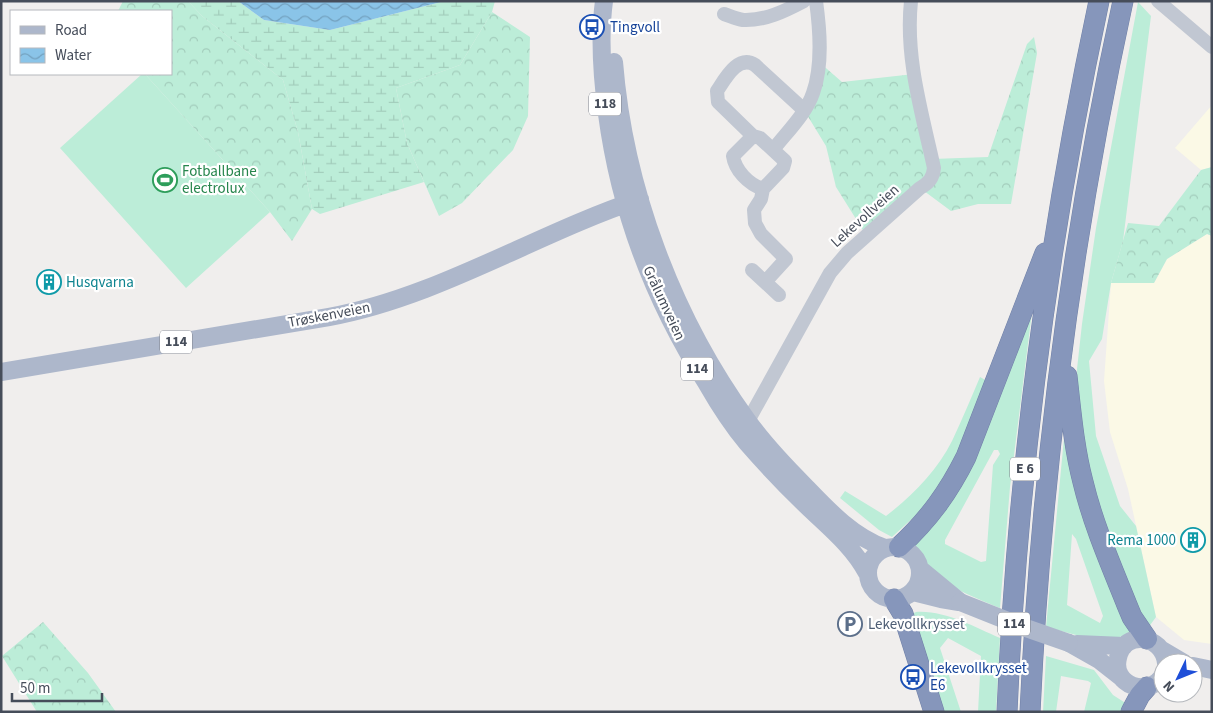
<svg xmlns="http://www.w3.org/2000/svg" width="1213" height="713" viewBox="0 0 1213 713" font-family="'Source Sans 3',sans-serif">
<defs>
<pattern id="forest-crowns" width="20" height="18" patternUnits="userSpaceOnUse" patternTransform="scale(1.25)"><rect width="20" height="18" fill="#bcedd8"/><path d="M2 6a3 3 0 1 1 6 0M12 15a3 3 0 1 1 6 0" fill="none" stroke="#a3cdbc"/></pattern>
<pattern id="wetland-marsh" width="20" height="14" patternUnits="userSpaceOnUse" patternTransform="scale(1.25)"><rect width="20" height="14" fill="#bcedd8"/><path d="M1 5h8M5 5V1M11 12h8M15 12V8" fill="none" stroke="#a3cdbc"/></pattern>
<pattern id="water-waves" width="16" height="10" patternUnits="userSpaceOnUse" patternTransform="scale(1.25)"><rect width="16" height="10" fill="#8ac4e8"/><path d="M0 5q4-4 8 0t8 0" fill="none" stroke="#73a1bf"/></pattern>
</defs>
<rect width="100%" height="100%" fill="#f0eeed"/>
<path fill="#fbf9e6" d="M1212 105V167L1201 170 1175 148Z
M1207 234 1212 236V644L1184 640 1156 617 1128 489 1110 432 1104 381 1111 283H1154L1167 259Z"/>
<path fill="#bcedd8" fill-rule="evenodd" d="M1138 2 1151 16 1123 241 1111 283 1102 339 1089 361 1096 436 1120 506 1136 526 1156 617 1148 628 1134 609 1094 501 1078 415 1077 369 1082 324 1096 228Z
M142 74H145L270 212 186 288 60 148Z
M1033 304 1010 487 1000 608C980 600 942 585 929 568 923 560 920 553 913 546ZM994 450H998L1000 454 993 465 986 561 981 562 945 544V540Z
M980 377 989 382 959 456 926 506 892 537 879 530 840 498 845 491 886 516C912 496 937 471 952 441 962 420 971 398 980 377Z
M1066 417 1131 632 1113 640H1095L1046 627ZM1072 534 1076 539 1103 616 1100 623 1067 605Z
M916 612C945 610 974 627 1000 638L996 712H978L981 656 948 638 940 648 961 712H939L910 615Z
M1046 656 1094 670 1113 695 1127 704 1125 712H1084L1091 683 1088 681 1061 676 1056 712H1043Z"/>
<path fill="url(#forest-crowns)" d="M123 1H188L202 16 283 80 298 132 312 209 292 241 270 212 145 74H171V11H118Z
M492 12 530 37 528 116 513 150 462 203 439 216 407 143 396 88 460 65Z
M1034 37 1037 53 1011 204H978L951 211 920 188 866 235 836 187 826 146 804 110 819 62 842 82 914 74 932 159 988 157 1027 44Z
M1212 167V236L1207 234 1167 259 1154 283H1111L1128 223 1159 226 1201 170Z
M43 622 88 673 116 712H37L2 656Z"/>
<path fill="url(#wetland-marsh)" d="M188 1H238L264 20 330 30 445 1H495L492 12 460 65 396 88 407 143 424 182 320 214 312 209 298 132 283 80 202 16Z"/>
<path fill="url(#water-waves)" d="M238 1H445L330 30 264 20Z"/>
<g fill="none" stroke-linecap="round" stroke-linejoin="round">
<defs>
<path id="highway" d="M1067 376C1071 412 1074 448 1083 482 1093 524 1111 565 1127 605L1132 617 1147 639
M899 547C929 519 948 493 966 457L1045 253
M894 599 903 614 934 712
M1007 712C1017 473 1049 235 1099 1
M1030 712C1041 473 1072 235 1123 1
M1131 712 1140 695 1147 687"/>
</defs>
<use href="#highway" stroke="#7181a7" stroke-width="21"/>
<path stroke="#c1c7d2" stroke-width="14" d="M1158 1 1212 47
M724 14C730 16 737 19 743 20 765 21 785 11 804 1
M753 136 718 102 717 91C725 79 738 54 755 65L804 110
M753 136 760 138 785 161 783 168 763 189C748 184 735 170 733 156Z
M773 150C786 133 806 114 813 93 823 65 820 30 816 1
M763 189 761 199 754 210 755 223 761 234 786 259 765 282
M752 270 779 295
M747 429 748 421 830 273 847 253 920 188C929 183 933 178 934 168 922 113 905 58 911 1"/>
<path stroke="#adb7cb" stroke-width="18" d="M604 1C599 38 602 77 607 114 620 212 654 301 707 384 719 405 732 425 747 443 767 466 788 488 810 509 831 529 853 547 867 573
M614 62C624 188 673 318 747 420 764 444 784 465 805 486 828 510 853 537 885 548
M1 372 329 317C438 297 535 234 640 199
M868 573a26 26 0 1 1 52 0a26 26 0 1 1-52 0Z
M920 569 960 602
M913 592 941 599 959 602
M1069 643 1099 660 1122 678
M1077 644 1124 646
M1162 650 1184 663
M1193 666 1212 670
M1163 675C1149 699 1111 685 1118 658 1124 629 1163 635 1166 663"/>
<use href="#highway" stroke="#8696bb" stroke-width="20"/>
<path stroke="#adb7cb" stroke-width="18" d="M960 602 1023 627 1069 643"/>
</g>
<defs>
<symbol id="bus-ring" viewBox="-11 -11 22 22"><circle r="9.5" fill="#fff" stroke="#1a4fb4" stroke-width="1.5"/><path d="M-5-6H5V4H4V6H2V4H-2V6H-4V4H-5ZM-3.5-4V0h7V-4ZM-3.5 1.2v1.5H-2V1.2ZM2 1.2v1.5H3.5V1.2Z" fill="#1a4fb4"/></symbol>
<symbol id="stadium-ring" viewBox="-11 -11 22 22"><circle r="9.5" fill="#fff" stroke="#2e9e5b" stroke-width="1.5"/><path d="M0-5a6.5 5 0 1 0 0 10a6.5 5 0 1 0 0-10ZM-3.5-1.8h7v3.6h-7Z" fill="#2e9e5b"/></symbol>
<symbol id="building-ring" viewBox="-11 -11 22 22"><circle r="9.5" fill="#fff" stroke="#0f9aa8" stroke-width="1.5"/><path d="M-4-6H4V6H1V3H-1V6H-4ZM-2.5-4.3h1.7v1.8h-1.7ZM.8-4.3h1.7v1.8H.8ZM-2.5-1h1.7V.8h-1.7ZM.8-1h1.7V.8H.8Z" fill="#0f9aa8"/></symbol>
<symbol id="parking-ring" viewBox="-11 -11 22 22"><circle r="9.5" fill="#fff" stroke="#5c6f8a" stroke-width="1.5"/><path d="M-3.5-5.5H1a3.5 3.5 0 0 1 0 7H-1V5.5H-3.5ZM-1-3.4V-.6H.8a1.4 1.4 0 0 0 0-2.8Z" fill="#5c6f8a"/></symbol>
</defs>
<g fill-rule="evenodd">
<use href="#bus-ring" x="578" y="13" width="28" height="28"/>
<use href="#stadium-ring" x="151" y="166" width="28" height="28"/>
<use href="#building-ring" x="35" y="268" width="28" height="28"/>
<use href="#building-ring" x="1179" y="526" width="28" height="28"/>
<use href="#parking-ring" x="836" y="610" width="28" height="28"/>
<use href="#bus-ring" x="899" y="663" width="28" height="28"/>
</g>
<g text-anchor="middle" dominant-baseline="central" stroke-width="4.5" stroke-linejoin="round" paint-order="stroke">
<g fill="#fff" stroke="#7e828c" stroke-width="1">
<rect x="589" y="92.5" width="32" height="23" rx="4"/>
<rect x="160" y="330.5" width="32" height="23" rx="4"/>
<rect x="681" y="357.5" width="32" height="23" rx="4"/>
<rect x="1010" y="457.5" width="30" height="23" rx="4"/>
<rect x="998" y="612.5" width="32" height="23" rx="4"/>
</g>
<g font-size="14" font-weight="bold" fill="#464d5a">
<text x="605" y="104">118</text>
<text x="176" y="342">114</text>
<text x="697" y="369">114</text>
<text x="1025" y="469">E 6</text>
<text x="1014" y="624">114</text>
</g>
<g font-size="15" fill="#164399" stroke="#fff" text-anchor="start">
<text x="610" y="27">Tingvoll</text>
<text x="930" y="668">Lekevollkrysset<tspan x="930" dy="17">E6</tspan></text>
</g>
<g font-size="15" fill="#27864d" stroke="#fff" text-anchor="start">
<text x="182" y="171">Fotballbane<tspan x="182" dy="17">electrolux</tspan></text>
</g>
<g font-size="15" fill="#464d5a" stroke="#fff">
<text transform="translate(865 216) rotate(-42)">Lekevollveien</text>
<text transform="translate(664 303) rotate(65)">Grålumveien</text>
<text transform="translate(329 315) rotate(-11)">Trøskenveien</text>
</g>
<g font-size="15" fill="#0d838f" stroke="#fff" text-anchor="start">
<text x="66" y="282">Husqvarna</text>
<text x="1176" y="540" text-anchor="end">Rema 1000</text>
</g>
<g font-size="15" fill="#4e5e75" stroke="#fff" text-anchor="start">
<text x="868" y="624">Lekevollkrysset</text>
</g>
</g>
<rect width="1213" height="713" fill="none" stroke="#464d5a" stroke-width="5"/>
<rect x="10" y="10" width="162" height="65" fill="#ffffff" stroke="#b5b8bd"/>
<rect x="20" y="26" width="25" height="8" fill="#adb7cb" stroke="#b5b8bd"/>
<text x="55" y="35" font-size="15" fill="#464d5a">Road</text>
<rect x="20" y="48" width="25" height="15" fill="url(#water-waves)" stroke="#b5b8bd"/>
<text x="55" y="60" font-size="15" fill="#464d5a">Water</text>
<g transform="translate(1178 678) rotate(227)"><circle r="24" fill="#ffffff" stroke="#b5b8bd"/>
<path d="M0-4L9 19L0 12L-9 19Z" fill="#1e4ed8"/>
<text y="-8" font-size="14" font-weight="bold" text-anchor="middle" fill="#464d5a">N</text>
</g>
<path d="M12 693v8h90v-8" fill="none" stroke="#464d5a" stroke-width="2.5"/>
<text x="20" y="693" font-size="15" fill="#464d5a" stroke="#ffffff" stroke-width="4" paint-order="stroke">50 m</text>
</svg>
